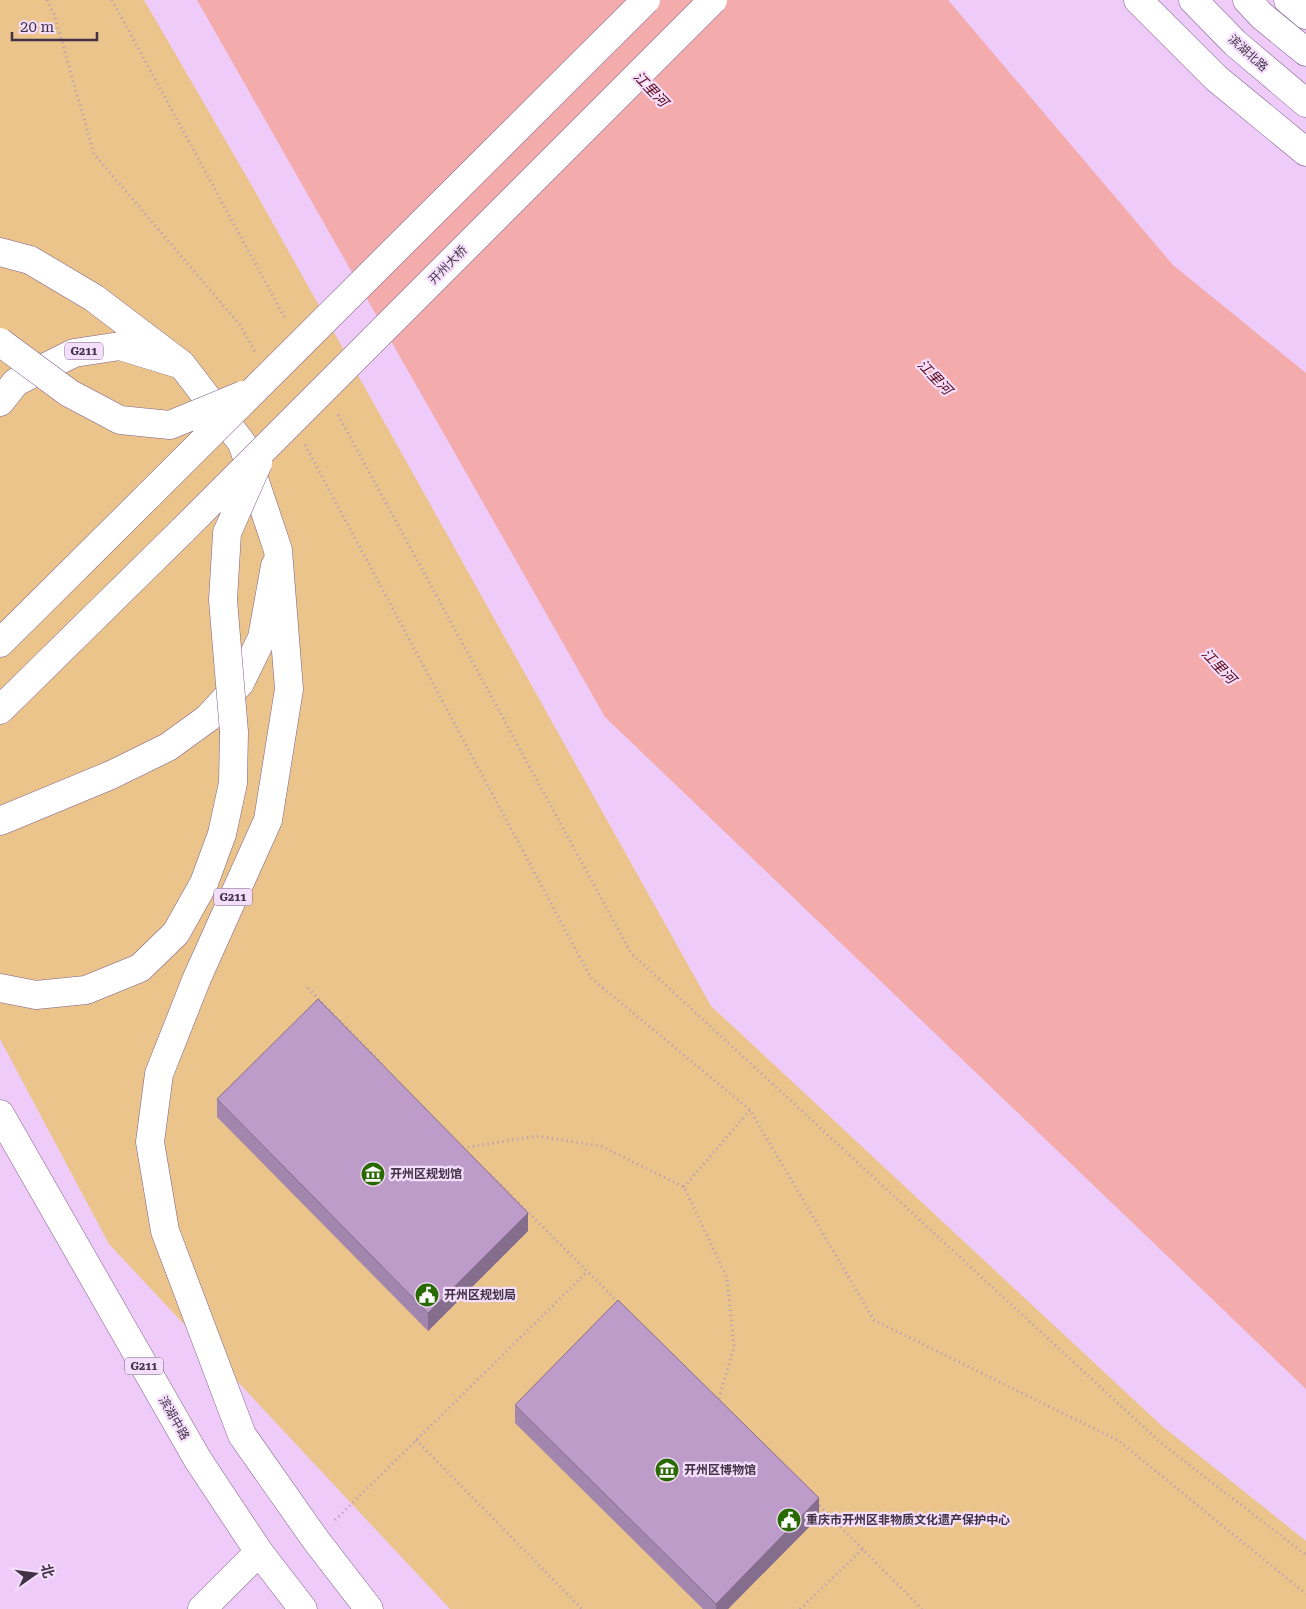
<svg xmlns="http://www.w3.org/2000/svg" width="1306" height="1609" viewBox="0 0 1306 1609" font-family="'Roboto Serif','Noto Sans SC',serif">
<rect width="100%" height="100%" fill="#efcbfa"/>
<path fill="#eac48b" d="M0 0H144L252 186 711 1006 1162 1426 1306 1541V1609H450L109 1244 0 1039Z"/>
<path fill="#f4abac" d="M197 0H948L1173 265 1306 373V1389L605 717Z"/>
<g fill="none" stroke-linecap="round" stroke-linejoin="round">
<defs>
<path id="minor" d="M202 1609 259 1552"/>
<path id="major" d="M1138 0 1216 78 1306 152
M1193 0 1235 43 1306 103
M1247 0 1262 16 1306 52
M1288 0 1306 15
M0 252 30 260 94 298 181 364
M0 643 150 494
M0 710 183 530
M0 821 111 775 168 747 208 718 240 683 262 638 275 566
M0 988 36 995 86 990 140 968 176 933 204 883 222 834 233 783 234 732"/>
<path id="highway" d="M0 402 16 382 74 353 120 346 182 365 242 443 278 550 289 689 268 820 197 978 159 1074 150 1142 165 1231 242 1435 315 1539 369 1609
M0 1114 198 1460 259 1552 303 1609"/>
</defs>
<use href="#minor" stroke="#7f5f89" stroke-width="29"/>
<use href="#major" stroke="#7f5f89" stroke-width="29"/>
<use href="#highway" stroke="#7f5f89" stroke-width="29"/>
<path stroke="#b598be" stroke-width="3" stroke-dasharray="1 4" stroke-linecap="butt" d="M47 0 54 14 94 154 240 325 255 352
M112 0 286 320
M338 415 631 953 1161 1443 1306 1555
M305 445 591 978 750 1110 874 1320 1119 1441 1306 1594
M308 988 382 1064
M463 1148 537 1136 601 1146 684 1187 727 1278 734 1347 718 1402
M490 1174 620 1304
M684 1187 750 1110
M416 1440 582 1609
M816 1502 922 1609
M335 1520 588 1271
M800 1609 863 1549"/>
<use href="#minor" stroke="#fff" stroke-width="28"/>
<use href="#major" stroke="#fff" stroke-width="28"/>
<use href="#highway" stroke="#fff" stroke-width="28"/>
<defs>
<path id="major-bridge" d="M0 342 69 393 120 420 170 425 243 395
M150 494 646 0
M183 530 713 0
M234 732 223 600 227 533 258 463"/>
</defs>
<use href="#major-bridge" stroke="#7f5f89" stroke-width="29" stroke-linecap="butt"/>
<use href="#major-bridge" stroke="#fff" stroke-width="28"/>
</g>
<path fill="#a386ad" d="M217 1099 528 1231 428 1331 217 1117Z
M515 1405 819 1517 728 1609H703L515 1423Z"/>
<path fill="#856d8d" d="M528 1213V1231L428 1331V1313Z
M819 1498V1517L728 1609H716V1604Z"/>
<path fill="#be9cc9" stroke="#856d8d" d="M318 999 528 1213 428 1313 217 1099Z
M618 1300 819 1498 716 1604 515 1405Z"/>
<defs>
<symbol id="museum-disc" viewBox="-11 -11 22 22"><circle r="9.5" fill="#286a00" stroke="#f4defb"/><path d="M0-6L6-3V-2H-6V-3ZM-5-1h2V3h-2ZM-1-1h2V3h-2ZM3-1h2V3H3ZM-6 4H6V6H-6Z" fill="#fff"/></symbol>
<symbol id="civic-disc" viewBox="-11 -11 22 22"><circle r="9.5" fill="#286a00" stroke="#f4defb"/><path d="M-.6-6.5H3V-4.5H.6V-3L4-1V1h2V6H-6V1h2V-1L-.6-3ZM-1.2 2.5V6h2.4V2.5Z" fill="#fff"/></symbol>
</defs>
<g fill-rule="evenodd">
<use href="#museum-disc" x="359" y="1160" width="28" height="28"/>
<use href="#civic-disc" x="413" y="1281" width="28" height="28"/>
<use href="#museum-disc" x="653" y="1456" width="28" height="28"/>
<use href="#civic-disc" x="775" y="1506" width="28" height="28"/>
</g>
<g text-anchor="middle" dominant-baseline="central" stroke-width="4.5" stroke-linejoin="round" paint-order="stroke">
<g fill="#f4defb" stroke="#77667c" stroke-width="1">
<rect x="65" y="342.5" width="38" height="17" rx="4"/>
<rect x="214" y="888.5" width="38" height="17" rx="4"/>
<rect x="125" y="1357.5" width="38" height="17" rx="4"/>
</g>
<g font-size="11" font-weight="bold" fill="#413345">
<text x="84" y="351">G211</text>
<text x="233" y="897">G211</text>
<text x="144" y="1366">G211</text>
</g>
<g font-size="12" fill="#413345" stroke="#f4defb">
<text transform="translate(1248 53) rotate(42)">滨湖北路</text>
<text transform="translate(448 265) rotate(-45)">开州大桥</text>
<text transform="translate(174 1418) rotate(60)">滨湖中路</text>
</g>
<g font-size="12" font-weight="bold" fill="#413345" stroke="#f4defb" text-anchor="start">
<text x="390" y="1174">开州区规划馆</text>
<text x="444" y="1295">开州区规划局</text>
<text x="684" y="1470">开州区博物馆</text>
<text x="806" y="1520">重庆市开州区非物质文化遗产保护中心</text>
</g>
<g font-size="14" font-style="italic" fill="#580717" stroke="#f4defb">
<text transform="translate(651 89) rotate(46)">江里河</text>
<text transform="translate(935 377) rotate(46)">江里河</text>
<text transform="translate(1219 666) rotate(46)">江里河</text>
</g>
</g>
<g transform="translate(35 1574) rotate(76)" stroke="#f4defb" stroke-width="4" paint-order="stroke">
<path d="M0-4L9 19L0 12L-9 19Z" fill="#413345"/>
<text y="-8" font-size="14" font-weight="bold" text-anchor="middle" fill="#413345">北</text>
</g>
<path d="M12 32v8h85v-8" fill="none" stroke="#413345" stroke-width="2.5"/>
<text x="20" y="32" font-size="15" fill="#413345" stroke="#f4defb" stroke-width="4" paint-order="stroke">20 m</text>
</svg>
